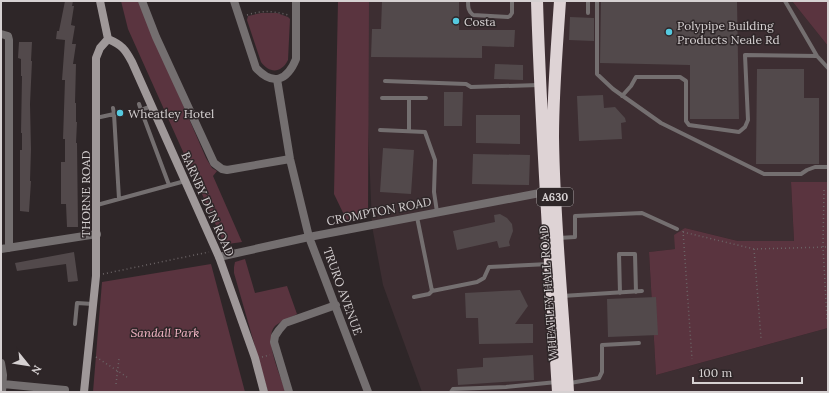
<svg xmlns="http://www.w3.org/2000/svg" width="829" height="393" viewBox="0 0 829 393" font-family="Lora,serif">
<rect width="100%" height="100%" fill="#2e2628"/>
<path fill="#3d2e32" d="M363 1H792L828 46V182H791L794 241H738L685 228 675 249 649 252 656 375 828 328V392H422L383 285 372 226Z"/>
<path fill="#5a343f" d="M121 1H138L206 158 212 168 217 171 213 176 242 242 228 244 223 241 128 29Z
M338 1H369L368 216 347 221 334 194Z
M792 1H828V46Z
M261 13H277L288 17 290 19 288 60C281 74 269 73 261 62L247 20 248 16Z
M791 182H828V328L656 375 649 252 675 249 674 235 685 228 738 241H794Z
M245 259 255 293 287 286 297 314C290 318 281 321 275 326 263 338 281 378 286 392H268L234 273V267L235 262Z
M211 264 245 392H93L102 282Z"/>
<path fill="#52494b" d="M65 1H73L72 6H74L71 25 75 26 72 44H76L73 64H76L75 103H76V122H77L76 143H77L78 227H67L66 204H61V162H65V139H63L65 80H62L65 40 56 39 57 31H59Z
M382 1H459V30H515L514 47 482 46V58L371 57 372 29H381Z
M601 1H737L739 119H690V65L600 63Z
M570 17 594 18V41L569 40Z
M19 42H32L31 61H32L30 104 31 149 30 181H31L29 212 20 211V150H22V133H21L22 76H21V59L18 58Z
M495 64 523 65V80L494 79Z
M757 69H804V98H819V164H756Z
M444 92H463L462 126H444Z
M603 95 604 108 615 107 625 118 626 122 621 123 622 139 579 141 577 96Z
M476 115H520V144L476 143Z
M383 148 414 150 411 194 380 192Z
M473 154 530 155 529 185 472 184Z
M500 214 507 218 512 224 513 231 509 242 510 246 499 248 497 241 457 250 453 231 495 222 494 215Z
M74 252 78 281 68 282 66 264 17 271 15 263Z
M520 290 528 306 515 324H533V343L479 344 478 318H466L465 293Z
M656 297 658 335 608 337 607 299Z
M533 355 534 380 458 385 457 369 483 367V358Z"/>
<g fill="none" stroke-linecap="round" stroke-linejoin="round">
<path stroke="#6b6466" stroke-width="1.5" stroke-dasharray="1 3" stroke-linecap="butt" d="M247 15C262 10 274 11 288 15
M824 190 823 247 827 319
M683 231 692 359
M683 232 754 249 828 247
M754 249 761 338
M103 274 209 252
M96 357 127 377
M262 357 270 355
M116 384 119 359"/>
<path stroke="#746f70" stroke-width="4" d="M468 1C468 7 468 11 473 15L508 17 510 16 512 13V1
M597 1V74L613 89 661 123 764 174H801L807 170 815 167H828
M785 1 817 56 828 68
M588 13V1
M385 81 466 84 471 87 539 85
M622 96 631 86 636 77H680L686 81V121L689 125 739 132 745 127 748 120 745 55 817 56
M382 98H426
M139 104 141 110
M152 106 141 110 169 185
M113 108 114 114
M96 118 114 114 119 199
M380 130 425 132 435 160 434 192 437 212
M409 131V99
M97 205 185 181
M559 238 575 237V216L642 213 677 229
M432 291 477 282 484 278 489 267 549 264
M620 293 619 254H635L636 292
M562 296 642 291
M414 297 429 294 432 291 417 217
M75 324 77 303 93 304
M570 383 599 378 602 372V345L639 343
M451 392 453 389 506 387 557 382"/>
<path stroke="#746f70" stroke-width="8" d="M142 1 156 37 214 163 222 169 227 170 290 159
M234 1 256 68C273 86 287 81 296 59V1
M1 34 8 36 9 40V248
M277 79 290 159 309 237 368 392
M1 249 97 234
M219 257 309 237 545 192
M1 363 3 375 2 392
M3 384 65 390
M289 392 274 342 275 336 279 330 285 323 336 305"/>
<path stroke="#9f9899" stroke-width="8" d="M100 1 108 39
M108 39C122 45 125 49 132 62L219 257 255 358 264 392
M84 392 96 276V58L100 48 108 39"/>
<path stroke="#ded3d5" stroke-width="12" d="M537 1C541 132 550 262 558 392
M560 1C557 46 553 92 553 137 554 222 563 307 568 392"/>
</g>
<g fill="#55cae0" stroke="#2e2628" stroke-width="1.5">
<circle cx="456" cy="21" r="4"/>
<circle cx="669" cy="32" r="4"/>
<circle cx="120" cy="113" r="4"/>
</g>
<g text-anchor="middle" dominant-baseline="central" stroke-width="3" stroke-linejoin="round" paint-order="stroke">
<rect fill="#2e2628" stroke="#a49e9f" stroke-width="1" x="537" y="188" width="36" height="18" rx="3"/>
<g font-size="11" font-weight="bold" fill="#d6d1d2">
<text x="555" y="197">A630</text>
</g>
<g font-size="12" fill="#d6d1d2" stroke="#2e2628" text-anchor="start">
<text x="464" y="21">Costa</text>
<text x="677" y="25">Polypipe Building<tspan x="677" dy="14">Products Neale Rd</tspan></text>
<text x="128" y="113">Wheatley Hotel</text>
</g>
<g font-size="12" fill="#d6d1d2" stroke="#2e2628">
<text transform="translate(85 194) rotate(-90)">THORNE ROAD</text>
<text transform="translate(208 204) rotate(66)">BARNBY DUN ROAD</text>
<text transform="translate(379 211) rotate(-11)">CROMPTON ROAD</text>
<text transform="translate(343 291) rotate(70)">TRURO AVENUE</text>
<text transform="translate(548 293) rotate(-94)">WHEATLEY HALL ROAD</text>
</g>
<g font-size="12" font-style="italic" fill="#f8b9c9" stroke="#2e2628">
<text x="165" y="332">Sandall Park</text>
</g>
</g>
<rect width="829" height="393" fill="none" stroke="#d6d1d2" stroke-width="4"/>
<g transform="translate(28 365) rotate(120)" stroke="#2e2628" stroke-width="3" paint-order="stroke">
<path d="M0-3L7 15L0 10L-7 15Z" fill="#d6d1d2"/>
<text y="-6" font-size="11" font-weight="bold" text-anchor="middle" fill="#d6d1d2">N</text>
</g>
<path d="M693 377v6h109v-6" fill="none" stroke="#d6d1d2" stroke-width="2"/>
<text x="699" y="377" font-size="12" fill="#d6d1d2" stroke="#2e2628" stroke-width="3" paint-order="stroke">100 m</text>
</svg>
